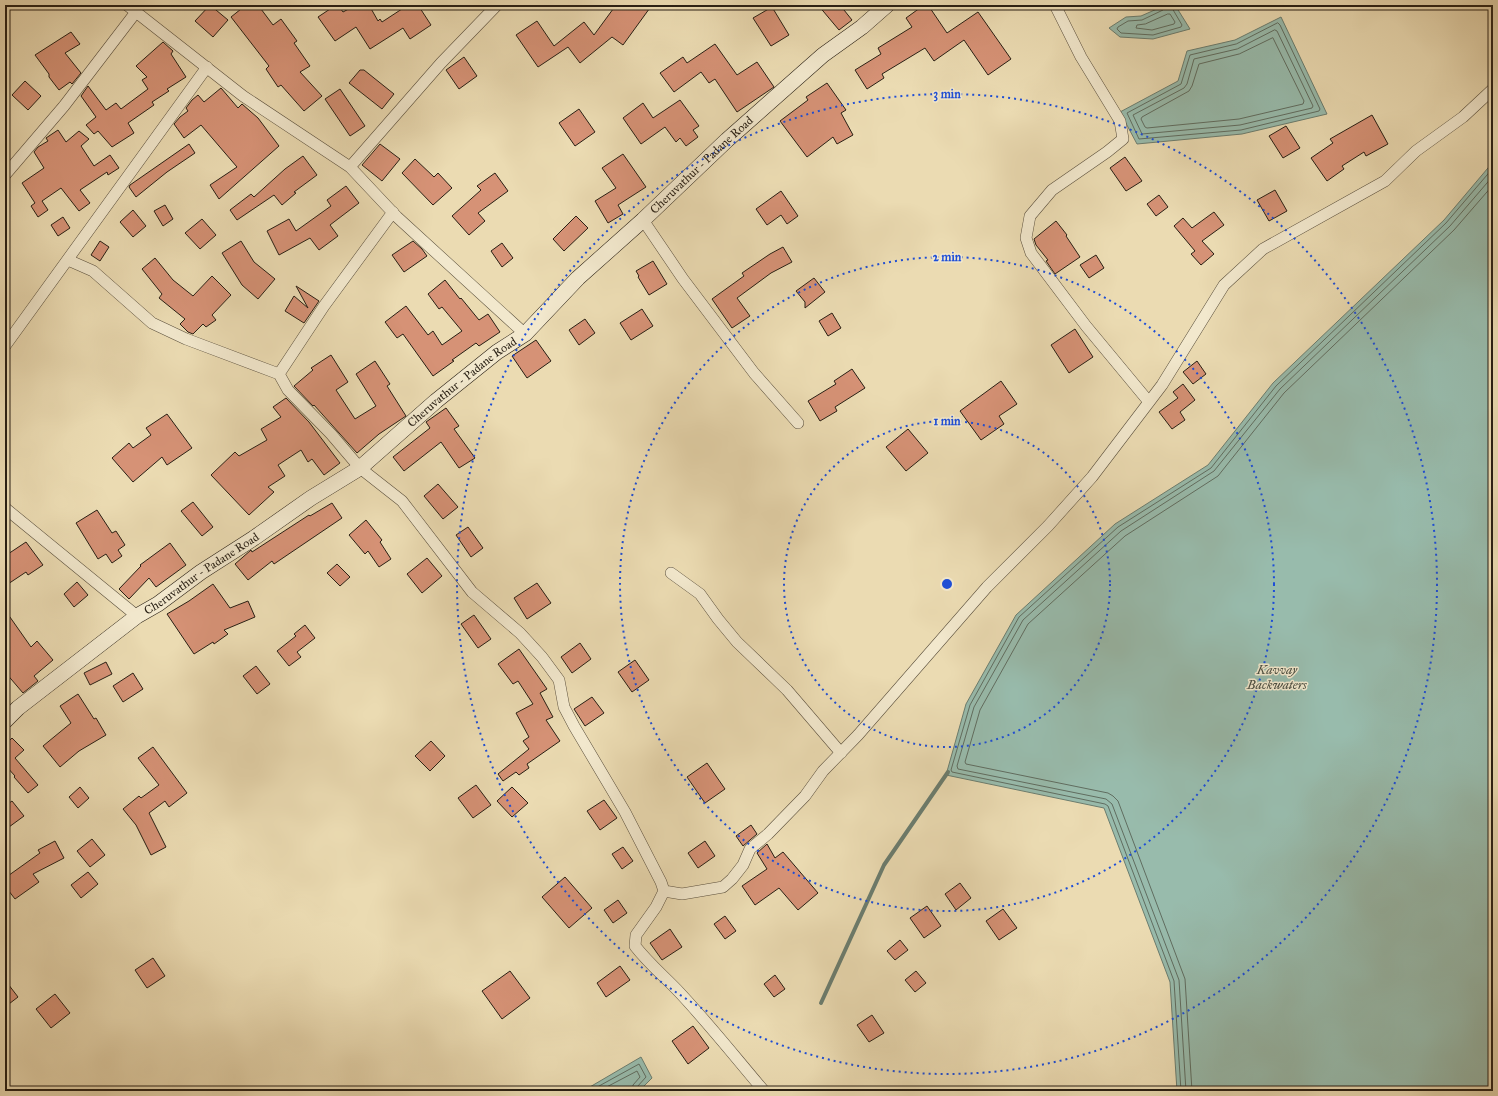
<svg xmlns="http://www.w3.org/2000/svg" width="1498" height="1096" viewBox="0 0 1498 1096" font-family="'IM FELL Great Primer',serif">
<rect width="100%" height="100%" fill="#ebdbb2"/>
<filter id="stains"><feTurbulence type="fractalNoise" baseFrequency=".005" numOctaves="4"/><feColorMatrix values="0 0 0 0 .2 0 0 0 0 .09 0 0 0 0 .02 0 0 0 .5 -.17"/></filter>
<radialGradient id="worn" r=".72"><stop offset=".6" stop-color="#630" stop-opacity="0"/><stop offset="1" stop-color="#630" stop-opacity=".3"/></radialGradient>
<path fill="#98bbac" stroke="#6b7d6f" d="M1166 5H1175L1190 29 1153 39 1120 37 1109 28 1126 17 1141 16Z
M1281 17 1327 114 1242 134 1137 144 1120 112 1178 81 1187 51 1235 40Z
M1493 162V1091H1177L1170 982 1104 808 946 775 966 704 1016 615 1115 524 1208 465 1273 383 1444 220Z
M641 1057 652 1078 639 1091H583Z"/>
<g fill="none" stroke-linecap="round" stroke-linejoin="round">
<path stroke="#606d60" stroke-width="1" d="M1166 5 1163 10 1142 20 1128 21 1118 27 1117 29 1121 33 1153 35 1181 27 1182 25 1172 8V5
M1168 14H1170L1175 22 1174 24 1152 30 1136 28 1137 25 1145 24Z
M1278 23 1280 25 1320 109 1319 111 1241 130 1139 139 1127 113 1181 84 1190 55 1236 44Z
M1275 30 1277 31 1313 106 1312 108 1240 125 1142 134 1133 115 1184 88 1187 84 1194 59 1237 49Z
M1273 38 1304 101 1303 104 1239 119 1147 128 1145 127 1141 119 1142 117 1189 91 1192 86 1199 64 1239 54Z
M590 1091 639 1064 646 1077 637 1087V1091
M599 1091 637 1071 640 1077 633 1085 632 1091
M1181 1091 1174 981 1108 806 1105 804 952 772 951 770 970 705 1019 617 1118 527 1211 468 1276 386 1446 223 1493 168
M1186 1091 1179 980 1112 804 1106 799 958 769 957 766 974 707 1023 620 1121 531 1214 471 1280 389 1450 226 1493 176
M1192 1091 1185 979 1118 801 1113 796 1108 793 966 764 965 762 980 710 1028 624 1125 536 1218 476 1284 393 1454 230 1493 185"/>
<path stroke="#6b7d6f" stroke-width="4" d="M821 1003 884 865 948 772"/>
</g>
<path fill="#d69276" stroke="#281f14" d="M210 5 228 20 213 37 195 21Z
M246 5H258L273 25 281 19 297 41 294 43 310 66 300 72 322 96 304 111 281 85 278 87 266 69 269 66 231 17Z
M336 5H338L343 12 356 5H369L378 21 380 19 382 22 408 5H418L431 25 410 39 403 28 370 49 356 27 335 41 318 17Z
M616 5H652L623 45 612 37 580 63 568 47 538 67 516 35 537 21 554 46 584 22 594 35Z
M818 5H840L852 20 839 30Z
M924 5H928L947 33 978 12 1011 59 988 75 964 40 934 61 925 48 882 74 884 78 867 89 855 70 881 54 878 48 912 27 906 18Z
M772 7 789 35 771 46 753 18Z
M71 32 80 44 65 53 81 73 72 84 70 82 59 90 49 77V74L35 55Z
M163 42 173 51 171 54 186 77 167 89 169 91 152 102 154 105 128 123 134 133 112 147 98 131 94 134 86 125 96 117 81 96 88 86 106 110 116 103 121 109 148 89 142 80 147 77 136 66Z
M715 44 737 75 757 62 774 87 737 112 715 79 709 83 701 72 674 92 660 73 683 57 687 63Z
M464 57 477 76 459 89 446 70Z
M360 70H364L394 94 382 109 349 83Z
M25 81 41 96 28 110 12 95Z
M827 83 846 110 841 113 853 135 837 144 833 137 807 157 780 121 808 100 806 97Z
M221 88 238 108 242 104 258 118 279 146 219 199 210 185 237 167 201 125 184 138 174 124 180 117 188 111 186 108 192 100 198 95 204 102Z
M340 89 365 126 350 136 325 99Z
M680 100 699 126 693 130 698 137 686 146 680 138 676 142 665 127 641 144 623 118 643 103 653 118Z
M579 109 595 132 575 146 559 123Z
M1372 115 1388 144 1366 156 1364 152 1342 166 1344 169 1327 181 1311 158 1333 143 1330 139Z
M1286 126 1300 148 1283 158 1269 136Z
M58 130 66 142 79 131 89 139 81 146 94 166 110 155 119 168 108 175 107 172 80 190 90 203 79 211 61 188 42 201 48 210 38 217 31 206 35 203 22 183 44 168 34 152 38 147 48 141 46 138Z
M189 144 195 153 167 172 136 197 129 187 130 185Z
M380 144 400 159 382 181 362 165Z
M623 154 646 187 618 205 623 214 608 223 595 201 616 188 602 168Z
M303 156 317 175 294 192 296 193 282 205 274 195 237 220 230 210 251 194 254 197 285 169Z
M1125 157 1142 181 1126 191 1110 168Z
M415 159 434 177 438 173 452 188 433 205 402 173Z
M495 173 508 191 478 213 485 221 469 235 452 216 481 190 477 186Z
M346 186 359 203 330 225 338 236 319 250 310 238 279 255 267 231 289 219 296 231 331 206 327 200Z
M1275 190 1287 211 1269 221 1257 200Z
M781 191 798 216 787 224 781 215 767 225 756 209Z
M1159 195 1168 207 1156 216 1147 204Z
M165 205 173 219 163 226 154 211Z
M133 210 146 226 133 237 120 222Z
M1214 212 1224 225 1202 241 1214 254 1201 265 1191 254 1195 251 1174 226 1183 218 1192 228Z
M576 216 588 228 564 251 553 239Z
M63 217 70 228 58 236 51 225Z
M202 219 216 235 200 249 185 233Z
M1056 221 1067 235 1066 236 1080 257 1055 274 1046 261 1048 260 1036 245 1034 239Z
M100 241 109 247 100 261 91 255Z
M241 241 254 262 275 279 258 299 242 285 222 253Z
M413 241 422 249 427 256 404 272 392 255Z
M502 243 513 258 502 267 491 251Z
M783 247 792 262 771 273 737 298 750 316 732 328 712 299 744 276 742 273 770 254Z
M1096 255 1104 268 1089 278 1080 265Z
M155 258 173 280 193 296 212 276 231 295 212 315 216 320 206 327 203 324 193 334 188 332 180 324 185 319 159 298 162 294 142 269Z
M653 261 667 284 649 295 638 277 639 276 636 271Z
M814 278 825 292 805 308V302L796 291Z
M445 280 460 299 461 298 479 320 488 314 500 332 479 346 476 343 452 360 454 361 433 376 403 334 397 338 385 322 406 306 428 335 433 331 442 345 462 331 442 307 439 309 428 294Z
M296 286 319 301 304 323 285 311 294 296 308 308Z
M642 309 653 326 631 340 620 323Z
M832 313 841 328 828 336 819 321Z
M585 319 595 333 579 345 569 330Z
M1075 329 1093 357 1069 373 1051 345Z
M536 340 551 361 527 378 512 356Z
M331 355 348 382 336 390 355 419 376 406 356 374 375 361 390 384 387 386 406 416 379 434 357 453 314 405 313 406 294 386 313 370 311 368Z
M1197 361 1206 374 1193 384 1183 372Z
M852 369 865 388 835 407 837 411 820 421 808 401 836 384 834 381Z
M1001 381 1017 404 999 416 1004 424 981 440 960 411Z
M1183 384 1195 400 1180 412 1185 420 1172 429 1159 412 1178 398 1173 392Z
M286 398 309 422 340 463 324 475 312 459 308 462 301 450 278 465 285 476 268 487 274 492 249 515 211 475 235 452 239 456 267 440 261 429 281 417 273 407Z
M446 408 459 426 454 429 475 458 459 468 441 442 404 471 393 457 430 428 426 422Z
M167 414 192 448 167 465 162 457 133 482 112 458 129 443 133 448 151 435 146 428Z
M908 429 928 453 906 471 886 447Z
M438 484 458 507 443 519 424 496Z
M193 502 213 527 202 536 181 511Z
M332 503 342 518 274 564 272 561 248 580 235 564 251 550 252 552 309 515 310 516Z
M97 510 112 533 116 531 125 545 118 550 122 556 112 563 106 554 98 559 76 523Z
M366 520 382 540 380 542 391 559 379 567 368 551 365 554 349 535Z
M468 527 483 548 471 557 456 535Z
M26 542 43 565 28 575 26 572 5 586V556Z
M170 543 186 565 156 587 149 578 129 599 119 589 141 566 140 565Z
M427 558 442 576 422 593 407 574Z
M337 564 350 577 340 586 327 573Z
M77 582 88 595 74 607 64 594Z
M537 583 551 603 527 619 514 598Z
M213 584 230 608 248 601 255 617 224 630 228 634 214 644 213 642 194 654 167 614 189 601Z
M5 610 31 647 37 641 53 660 34 676 38 681 23 693 5 672Z
M474 615 491 639 478 648 461 624Z
M305 625 315 638 297 652 301 657 289 666 277 651 296 636 294 634Z
M580 643 591 659 572 673 561 657Z
M519 649 547 689 540 693 553 717 546 720 560 741 527 764 529 768 519 775 516 772 503 781 498 774 529 749 523 741 529 737 516 713 533 704 518 681 513 684 498 664Z
M635 660 649 680 632 692 618 672Z
M106 662 112 674 90 685 84 673Z
M256 666 270 684 257 694 243 676Z
M133 673 143 689 123 702 113 686Z
M78 694 94 719 96 718 106 735 79 751 60 767 43 746 71 723 60 706Z
M592 697 604 713 585 726 574 709Z
M12 738 24 750 15 758 38 785 28 793 14 777 15 776 6 766 5 767V745Z
M431 741 445 756 430 771 415 756Z
M153 747 187 793 169 807 165 801 149 813 166 847 151 855 136 825 123 809 139 796 141 798 159 785 138 758Z
M707 763 725 789 705 803 687 777Z
M476 785 491 805 473 818 458 798Z
M80 787 89 798 78 808 69 797Z
M512 787 528 803 512 817 497 801Z
M604 800 617 818 600 830 587 811Z
M12 801 24 816 9 827 5 822V806Z
M751 825 757 834 743 846 736 836Z
M92 839 105 855 90 867 77 851Z
M55 841 64 858 33 874 39 882 15 899 5 886V878L40 853 38 850Z
M705 841 715 856 698 868 688 853Z
M767 844 775 858 783 852 818 893 798 910 779 888 755 905 742 886 767 869 757 853Z
M623 847 633 861 622 869 612 854Z
M88 872 98 884 81 898 71 885Z
M565 877 592 908 569 928 542 897Z
M960 883 971 898 956 910 945 894Z
M618 900 627 913 613 923 604 910Z
M927 906 941 926 924 938 910 918Z
M1003 909 1017 928 999 940 986 921Z
M725 916 736 931 725 939 714 924Z
M670 929 682 947 662 960 650 943Z
M900 940 908 950 895 960 887 951Z
M153 958 165 976 147 988 135 970Z
M620 966 630 980 606 997 597 983Z
M510 971 530 998 502 1019 482 991Z
M916 971 926 983 915 992 905 980Z
M775 975 785 989 774 997 764 984Z
M5 980 18 997 5 1007Z
M55 994 70 1013 51 1028 36 1009Z
M872 1015 884 1033 869 1042 857 1025Z
M693 1026 709 1048 688 1064 672 1041Z"/>
<g fill="none" stroke-linecap="round" stroke-linejoin="round">
<defs>
<path id="minor" d="M127 5 243 96 350 167 397 217 525 334
M1055 5 1081 57 1120 121 1123 139 1107 152 1052 190 1030 216 1026 238 1031 253 1086 326 1149 402
M350 167 441 63 497 5
M5 175 64 106 136 12
M393 212 324 306 279 374 288 390 331 434 360 468 402 501 472 592 520 633 542 657 559 680 564 707 574 726 625 812 661 882 664 891 656 907 636 935 635 946C649 964 664 976 680 993 709 1024 736 1058 764 1091
M643 220 683 279 754 373 798 423
M68 260 93 271 152 323 186 339 279 374
M5 346 207 67
M5 508 137 616
M671 573 700 594 718 619 737 642 787 690 841 753
M664 891 682 894 723 887 732 879 743 865 750 849 768 834 805 796 823 771 858 735 987 587 1048 526 1092 477 1162 385 1224 285 1263 249 1385 181 1416 151 1463 117 1493 89"/>
<g id="secondary">
<path id="s1" d="M5 721 18 708 137 616 158 604 201 572 254 538 311 498 360 468 436 401 497 352 525 334 578 278 643 220 727 140 823 55 862 27 887 5"/>
</g>
</defs>
<use href="#minor" stroke="#594e3c" stroke-width="12"/>
<use href="#secondary" stroke="#281f14" stroke-width="16"/>
<use href="#minor" stroke="#f2e8cd" stroke-width="11"/>
<use href="#secondary" stroke="#f2e8cd" stroke-width="15"/>
</g>
<g fill="none" stroke="#1d4ed8" stroke-width="2" stroke-dasharray="2 4">
<circle cx="947" cy="584" r="163"/>
<circle cx="947" cy="584" r="327"/>
<circle cx="947" cy="584" r="490"/>
</g>
<g text-anchor="middle" dominant-baseline="central" stroke-width="3" stroke-linejoin="round" paint-order="stroke">
<g font-size="12" fill="#281f14" stroke="#f2e8cd">
<text stroke="none"><textPath href="#s1" startOffset="894">Cheruvathur - Padane Road</textPath></text>
<text stroke="none"><textPath href="#s1" startOffset="570">Cheruvathur - Padane Road</textPath></text>
<text stroke="none"><textPath href="#s1" startOffset="246">Cheruvathur - Padane Road</textPath></text>
</g>
<g font-size="13" font-style="italic" fill="#4a4e42" stroke="#f2e8cd">
<text x="1277" y="670">Kavvay<tspan x="1277" dy="15">Backwaters</tspan></text>
</g>
</g>
<circle cx="947" cy="584" r="6" fill="#1d4ed8" stroke="#f2e8cd" stroke-width="2"/>
<g font-size="12" text-anchor="middle" font-weight="bold" fill="#1d4ed8" stroke="#f2e8cd" stroke-width="3" stroke-linejoin="round" paint-order="stroke">
<text x="947" y="98">3 min</text>
<text x="947" y="261">2 min</text>
<text x="947" y="425">1 min</text>
</g>
<rect width="1498" height="1096" fill="none" stroke="#ebdbb2" stroke-width="20"/>
<rect x="6" y="6" width="1486" height="1084" fill="none" stroke="#281f14" stroke-width="2"/>
<rect x="10" y="10" width="1478" height="1076" fill="none" stroke="#281f14"/>
<rect width="100%" height="100%" filter="url(#stains)"/>
<rect width="100%" height="100%" fill="url(#worn)"/>
</svg>
